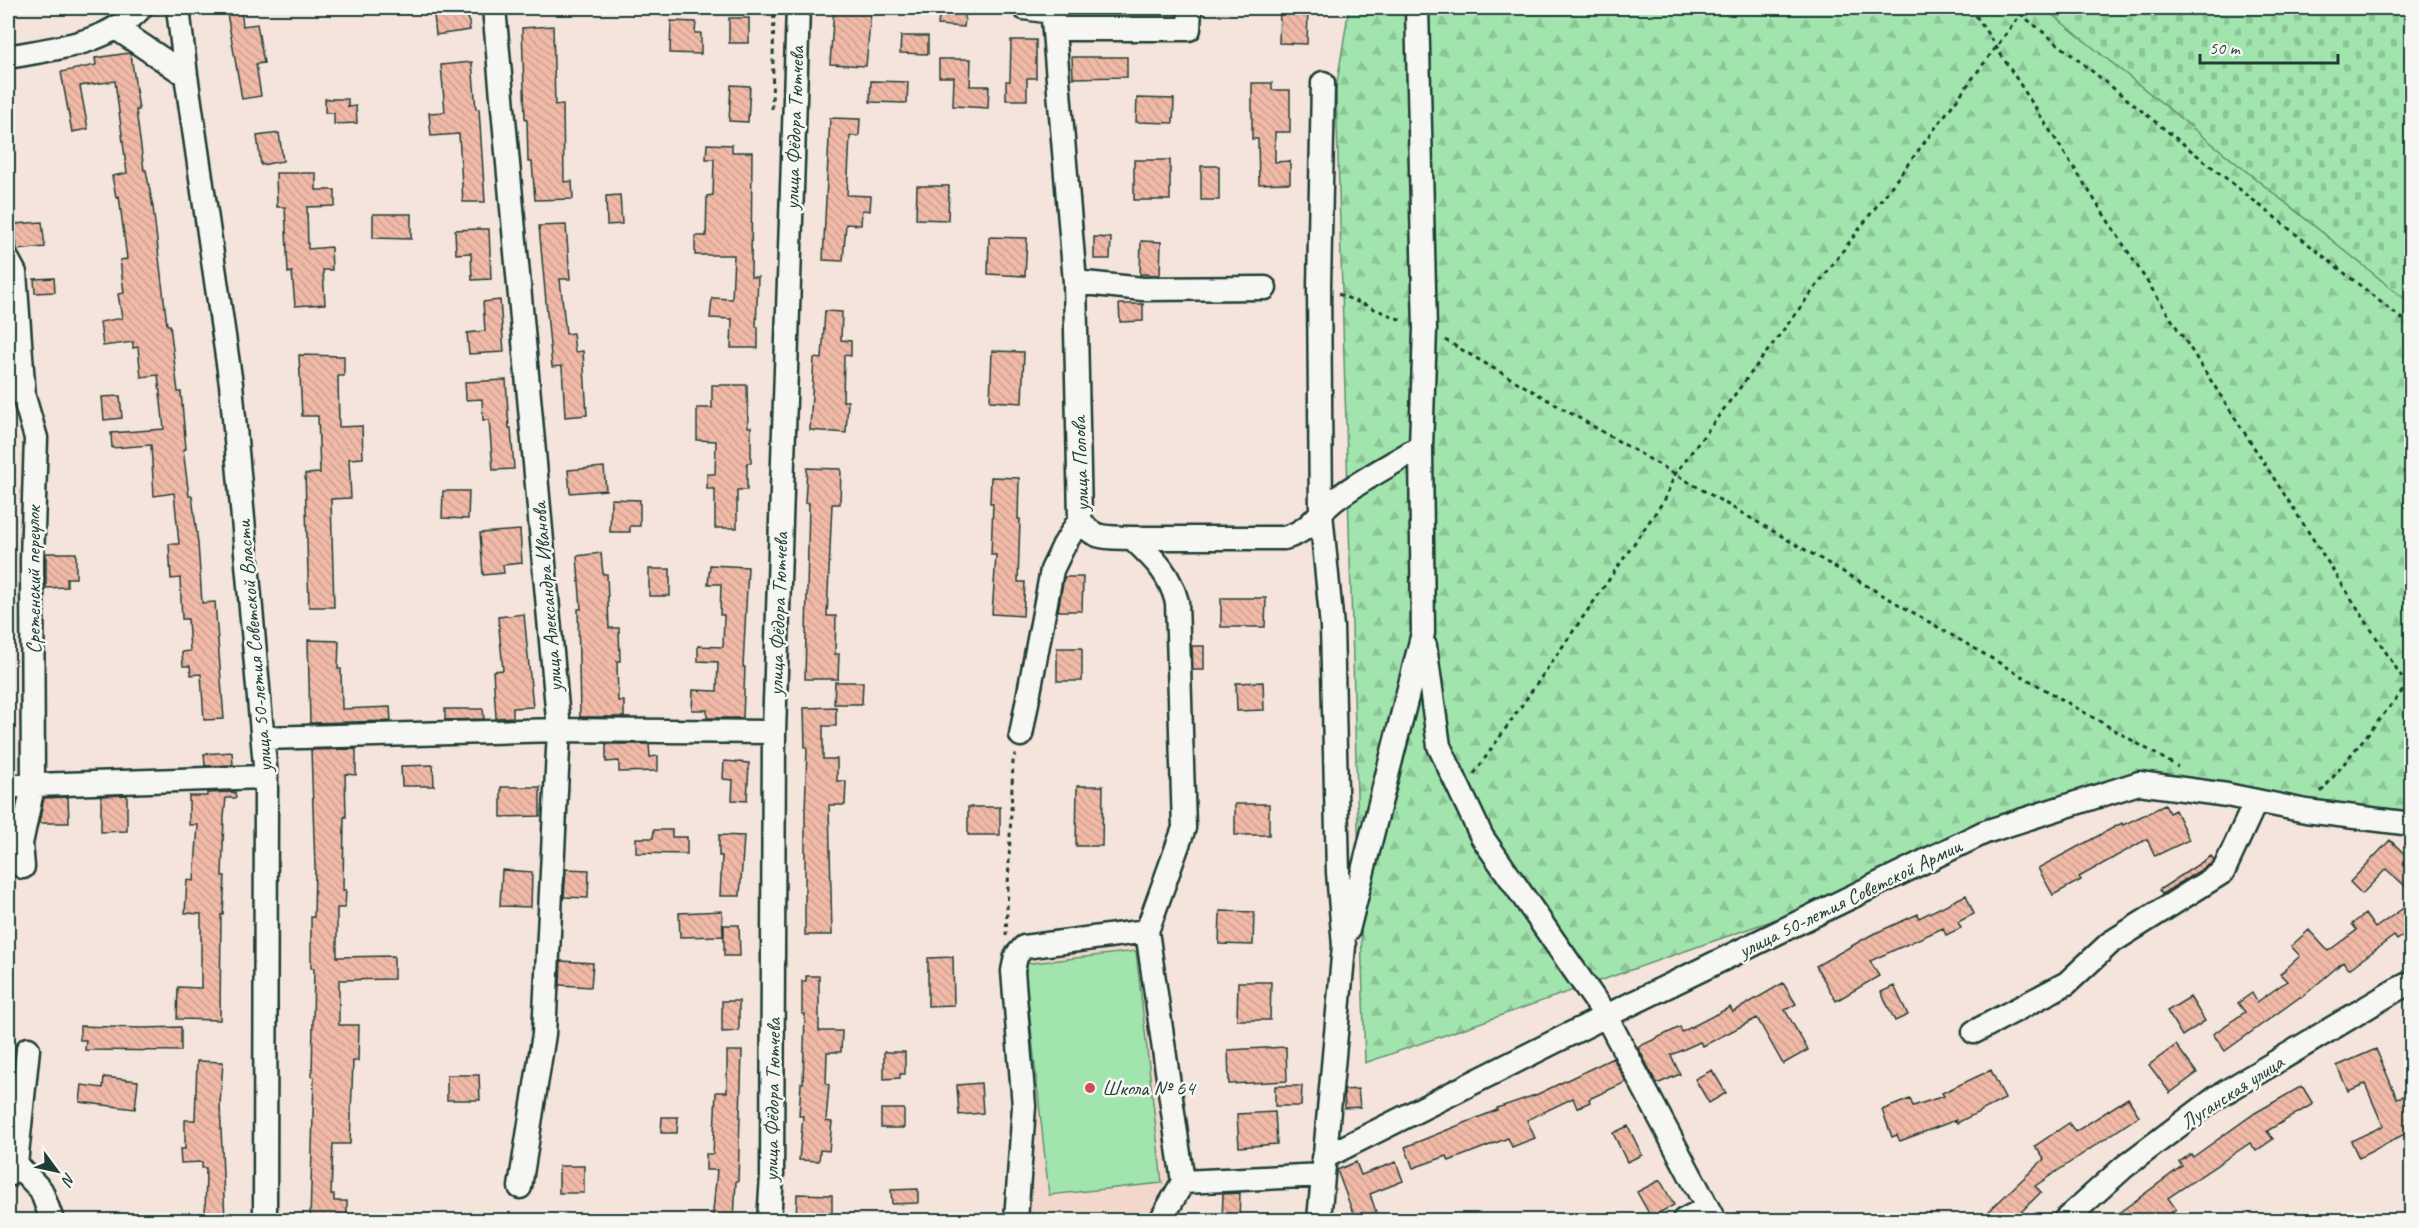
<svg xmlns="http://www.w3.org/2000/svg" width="2419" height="1228" viewBox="0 0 2419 1228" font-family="Caveat,sans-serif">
<defs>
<pattern id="forest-firs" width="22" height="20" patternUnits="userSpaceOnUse" patternTransform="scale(1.5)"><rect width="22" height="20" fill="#a2e4ad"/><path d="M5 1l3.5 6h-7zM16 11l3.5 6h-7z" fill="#8bc495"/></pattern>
<pattern id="cemetery-stones" width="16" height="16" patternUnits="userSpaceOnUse" patternTransform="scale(1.5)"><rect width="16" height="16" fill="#a2e4ad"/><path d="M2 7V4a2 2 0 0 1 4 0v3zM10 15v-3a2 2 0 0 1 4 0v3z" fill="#8bc495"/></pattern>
<pattern id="building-back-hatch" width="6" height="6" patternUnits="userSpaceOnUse" patternTransform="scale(1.5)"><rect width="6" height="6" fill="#f1b9a7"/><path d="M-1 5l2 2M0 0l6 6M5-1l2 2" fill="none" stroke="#cea090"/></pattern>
</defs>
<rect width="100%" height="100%" fill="#f4e4dc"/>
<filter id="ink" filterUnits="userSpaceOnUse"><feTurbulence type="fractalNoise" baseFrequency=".0167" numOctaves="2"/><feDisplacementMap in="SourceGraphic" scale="12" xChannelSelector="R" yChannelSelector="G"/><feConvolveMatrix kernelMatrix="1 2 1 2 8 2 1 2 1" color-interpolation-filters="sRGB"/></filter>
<g filter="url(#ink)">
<path fill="#f3d7cc" d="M1141 945 1174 1220H1027L1020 956Z"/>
<path fill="url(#forest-firs)" stroke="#609070" stroke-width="1.5" d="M1349 8H2411V812L2171 781 1365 1063 1336 89Z"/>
<path fill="url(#cemetery-stones)" stroke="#609070" stroke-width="1.5" d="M2044 8H2411V304Z"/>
<path fill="#a2e4ad" stroke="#609070" stroke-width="1.5" d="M1136 951 1162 1183 1049 1195 1024 964Z"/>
<path fill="url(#building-back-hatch)" stroke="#1f3d34" stroke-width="1.5" d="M226 8H241L243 26 257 24 264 63 256 64 261 96 242 99Z
M445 8H467L470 30 436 35 434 15 446 14Z
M834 8 871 11 866 66 830 64Z
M940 8 966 10 964 27 938 25Z
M1280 10 1308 11 1307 44 1279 43Z
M729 18H749V43H729Z
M671 21 696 22 695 33H701V54L670 53Z
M553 26 555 105 563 104 564 182 572 181 573 199 535 200 532 162H528L527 120H525L522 28Z
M901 36H928V54L900 53Z
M1011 40H1036V78H1027V100H1006V81H1010Z
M129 53 131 55 139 110H136L144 170H146L153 207 167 325H170L178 392H181L186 449H183L189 496H192L198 543 202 603 215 602 224 719 204 720 201 674 191 675 190 666H183L182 652 190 651 188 619H182L180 578 171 579 169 544H179L174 493 154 496 151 445 112 448 111 433 164 429 158 375 141 377 138 347 133 348V342L103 346 100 322 122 318 118 294 124 293 120 260 127 259 119 196 116 197 112 176 127 173 115 81 80 86 88 129 72 132 61 72 96 65 95 58Z
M1072 57H1127V77L1073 78Z
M939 59H971L970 86H989L988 108 953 106 954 77H939Z
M472 62 476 109H479L485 202H463L459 134 431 136 429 113 445 112 441 65Z
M871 81 908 82 907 103 870 102Z
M1252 83H1272V90H1290V132H1275V162L1290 161V183L1259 184 1258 139H1252Z
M731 85 750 86 748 122 729 121Z
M1137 98 1174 99 1173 123 1136 122Z
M325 99H348V107L356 106 357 123 334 124V113H325Z
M830 118 860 119 859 136H850L847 195 871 196 870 211 862 210 861 225 846 224 843 261 823 260Z
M279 133 283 161 261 165 257 136Z
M707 144 732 145V152H752L751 277H758L756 327H758V348H731L732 319 710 318 712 298 732 299 734 255H695V236H706L707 196 713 195 714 159H706Z
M1134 160H1170V200H1134Z
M1201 166H1219V200H1201Z
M276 173H316V190H335V206L307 207 308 249 331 247 332 270H323L325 304 295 306 292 272 288 273 285 207H277Z
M917 186H949L948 220 916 219Z
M620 195 622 224 607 225 606 196Z
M373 214H411V239L373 238Z
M42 222 45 247 17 250 14 224Z
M566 225 570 279H560L566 334 573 333 575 352 583 351 587 415 565 417 562 366 552 367 539 226Z
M478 229H489L491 279 472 280 471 253 456 254 455 230Z
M989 237 1027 238 1025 276 988 274Z
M1094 237 1111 238 1110 259H1094Z
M1141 241 1161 242 1160 275 1140 274Z
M54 278 55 292 35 293 34 279Z
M500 300 504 352 469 354 467 333 485 331 483 302Z
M1119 304H1143V321L1120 322Z
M825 311 842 312 841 340 851 341V356L844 355 843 401H848L846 433 810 430 814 358 822 359Z
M992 351 1024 352 1022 403 990 401Z
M299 355 344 356V376H338L339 427 362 426 363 458 349 459 351 498 331 499 334 607H309L305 474 320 473 318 416H302Z
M506 380 509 428H511L514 469 493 470 489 420H483L482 399 466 400 465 382Z
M712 385H747L748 427H751V463H747V490H737V528H715V489H707V474H715L716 441 697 440V408H712Z
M120 396 122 418 104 420 102 397Z
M604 467 606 490 570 493 568 470Z
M807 468 841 469 840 504H832L827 616H836L835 654H839L838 679H805L809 503H805Z
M991 477 1019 478 1018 519H1020L1018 582H1025L1023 616 992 614 996 555H991L993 503H990Z
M443 491H469L468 519 442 518Z
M611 499 640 500V526H630V532H610Z
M520 530 522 563 503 565 504 573 483 575 480 533Z
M46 553H76V578H67V587L46 588Z
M601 553 603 574H607L609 628H619L620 661H617L618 701H624V717H580L578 609H581L577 556Z
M710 565 748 567 743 667H745L743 718H707V710H692L693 690 717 691 718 662 698 661V646L723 647 724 615H720L721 584H708Z
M649 569H670V596H649Z
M1064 577H1083L1082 611H1058Z
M1221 598H1266L1265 627H1221Z
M524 614 533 707 513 708V717L496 718 493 671 503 670 498 617Z
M308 640 339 641 338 669H341L342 709 390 707 391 721 310 723Z
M1192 646H1204V670H1193Z
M1057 648H1082V681H1057Z
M835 682H863L862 704H834Z
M1263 682 1264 710 1237 711 1236 683Z
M836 707V726H823V759H837V781H846L845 805H829L832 935H805V813L807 747H805L804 708Z
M445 709H483L484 719 445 720Z
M606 744H649L650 757 658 756V771L619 772V761L606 762Z
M356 749V775L345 774 346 817H344L343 890H346L345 908H337V957L394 956V979L339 980V1025H359L358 1061H353L350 1144H333L331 1194H334V1201H347V1218L333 1217V1221H310L314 1077H312L314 968H311V917H314L315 867 311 750Z
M232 752 233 765 205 766 204 754Z
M724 761 749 763 747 801 732 800 733 780 723 779Z
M433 765 434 786H402L401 766Z
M1077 786H1103L1102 846H1076Z
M501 787H540V816L501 817Z
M235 792 236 798H226L224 816 222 876H225L223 915H221L220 1020 177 1019 178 987 201 988V914L185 913 187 880 194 881 198 825H189V796H207V793Z
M127 795V831L101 832V796Z
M68 797 69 823H39L44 798Z
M1235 804H1269V835H1235Z
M2165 805 2169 813 2175 810 2189 840 2155 856 2147 839 2079 877 2081 880 2053 895 2038 868 2122 823 2123 825Z
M968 807H1000V835H968Z
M654 830H672V837H687V854L636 853V838H653Z
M719 835 744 836 740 896H720L722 856H719Z
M2390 840 2412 861V892L2386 869 2362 894 2350 882Z
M2211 856 2214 860 2212 863 2162 894 2159 890Z
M566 869 589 870 588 898 564 897Z
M502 870 532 872 531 907 500 906Z
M1966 895 1974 914 1958 922 1961 928 1946 935 1943 928 1870 961 1879 976 1836 1001 1816 966 1871 935 1918 914 1919 918Z
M2412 902V929L2397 940 2394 936 2349 969 2343 962 2301 998 2300 997 2225 1051 2213 1034 2245 1012 2238 1003 2252 993 2257 1002 2287 981 2280 974 2300 956 2291 946 2309 930 2328 951 2357 930 2352 924 2365 914 2375 928Z
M722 911 723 936 680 937 679 913Z
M1220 911 1254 912 1253 945 1219 944Z
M724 925H739L740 956H724Z
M953 957 954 1005 928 1006V958Z
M561 961 593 963 591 987 560 985Z
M806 976H819V1031H842L841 1052H827L826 1084 829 1085 826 1121 832 1122 829 1151 820 1150 819 1161 799 1160 803 1116H799L801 1083H803L805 1014H802V981H806Z
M1238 982H1271L1270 1020H1237Z
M1783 983 1796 1004 1785 1010 1808 1050 1783 1064 1757 1018 1703 1046 1700 1042 1671 1055 1680 1074 1657 1084 1638 1047 1680 1027 1682 1032 1730 1007 1733 1012Z
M1894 986 1908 1015 1895 1021 1881 992Z
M2190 997 2205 1021 2182 1036 2167 1011Z
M722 1001H739V1031L722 1032Z
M80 1026 141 1028 181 1027V1051L85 1050 86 1040H80Z
M2176 1045 2197 1073 2170 1093 2149 1065Z
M1286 1047 1287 1081 1229 1084 1228 1050Z
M2376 1049 2397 1098 2412 1093V1130L2359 1158 2351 1141 2383 1126 2365 1084 2348 1091 2337 1066Z
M727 1051H742L738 1181H736L734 1221H712L717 1170H706V1154H713L716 1092H727Z
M884 1052H905V1074H900V1078L884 1079Z
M1613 1058 1626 1082 1589 1099 1590 1102 1577 1108 1573 1098 1527 1120 1535 1138 1512 1147 1508 1138 1449 1161 1447 1156 1413 1168 1405 1147 1497 1110V1108L1538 1094Z
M197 1061 223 1062 220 1104 225 1221H205L206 1168H202V1162L181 1163 180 1149H185V1120H195Z
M1712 1070 1726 1093 1709 1103 1695 1079Z
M1991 1070 2005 1099 1957 1123 1956 1120 1900 1141 1897 1135 1892 1137 1882 1110 1910 1099 1913 1106 1944 1096 1942 1093Z
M447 1075H479L480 1100H447Z
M104 1077 138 1081 135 1109 80 1102 82 1085 103 1088Z
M981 1083 983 1113 959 1115 957 1085Z
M1275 1086H1302L1301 1106H1275Z
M2302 1086 2313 1104 2267 1131 2273 1139 2256 1151 2250 1143 2168 1198 2176 1209 2161 1221H2108L2182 1166 2179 1162 2191 1154 2193 1157 2255 1113Z
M1358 1089 1360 1107 1345 1108 1344 1090Z
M2128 1098 2139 1116 2035 1186 2041 1192 2012 1221H1997L1989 1211 2044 1159 2035 1146 2069 1123 2075 1132Z
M881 1109H904V1128H881Z
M1275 1112 1277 1144 1239 1147 1237 1114Z
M662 1117H678L677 1133H661Z
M1628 1126 1642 1155 1627 1162 1613 1133Z
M1356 1162 1361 1175 1396 1162 1403 1181 1370 1194 1379 1221H1356L1337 1170Z
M559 1166H584V1193H559Z
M1660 1180 1674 1205 1651 1217 1637 1192Z
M918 1189V1203L892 1204 891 1190Z
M1240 1193 1239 1221H1222L1223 1194Z
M797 1194 832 1195V1216L815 1215V1221H796Z"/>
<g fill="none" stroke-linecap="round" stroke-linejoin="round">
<defs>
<path id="minor" d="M178 8 186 75 231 384 266 777 265 1220
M494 8 559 730 544 1034 520 1187
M1024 8 1052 12
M1052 8 1075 282 1080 519C1092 541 1109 537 1132 538 1154 559 1169 572 1177 602L1184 828 1147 931 1183 1182 1322 1175
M116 28 186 75
M1054 29H1189L1190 8
M8 57C55 48 106 45 141 8
M8 260 15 273 24 397 36 438 32 560 33 786 21 844 23 867
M1075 282 1143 289 1265 288
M1132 538H1284C1311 531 1316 514 1336 499 1362 479 1393 464 1421 446
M1425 646 1439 746 1482 837 1606 1016 1714 1220
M1021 735 1052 570 1064 545 1080 519
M263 738 559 730 774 732
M8 786 266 777
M1348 930 1423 633 1421 446 1425 329 1417 8
M1974 1032 2067 983 2110 943 2223 872 2256 801
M1323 1158 1606 1016 1985 832 2139 783 2227 795 2306 811 2412 824
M16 1164 28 1049
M8 1175 16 1164 41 1190 52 1220
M1162 1218 1183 1182
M769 1220 772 1176 774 732 798 8
M1016 1220 1024 1106 1013 971 1016 956 1024 947 1147 931
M1319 1220 1344 946 1338 872 1332 627 1321 513 1319 287 1323 83
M1684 1220 1707 1208
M2065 1220 2124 1167 2217 1097 2396 990 2412 982"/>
</defs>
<use href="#minor" stroke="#1f3d34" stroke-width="27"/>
<path stroke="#1f3d34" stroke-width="3" stroke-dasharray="4.5 4.5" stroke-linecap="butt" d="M1971 8 2407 685 2412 699
M2013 8 2412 327
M772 109 774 8
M1338 294 1404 321
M1445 340 2178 767
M1474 774 1665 499 1675 474 2021 14
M2321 792 2412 679
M1006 936 1013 762 1015 754"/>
<use href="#minor" stroke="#f6f6f2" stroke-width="22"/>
</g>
</g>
<circle fill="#d1495b" stroke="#f6f6f2" stroke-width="2" cx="1090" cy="1088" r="6"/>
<g text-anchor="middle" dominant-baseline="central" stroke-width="5" stroke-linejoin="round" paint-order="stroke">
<g font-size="21" fill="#1f3d34" stroke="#f6f6f2">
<text transform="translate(794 128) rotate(-88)">улица Фёдора Тютчева</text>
<text transform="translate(1080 464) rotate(-92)">улица Попова</text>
<text transform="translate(33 580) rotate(-90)">Сретенский переулок</text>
<text transform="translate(547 597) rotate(-95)">улица Александра Иванова</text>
<text transform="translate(778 614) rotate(-88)">улица Фёдора Тютчева</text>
<text transform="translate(254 646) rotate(-95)">улица 50-летия Советской Власти</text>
<text transform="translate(1850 898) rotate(-26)">улица 50-летия Советской Армии</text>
<text transform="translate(2232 1092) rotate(-33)">Луганская улица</text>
<text transform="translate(772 1100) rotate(-89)">улица Фёдора Тютчева</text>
</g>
<g font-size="21" fill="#1f3d34" stroke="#f6f6f2" text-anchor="start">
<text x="1102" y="1088">Школа № 64</text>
</g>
</g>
<rect width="2419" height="1228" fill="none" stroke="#f6f6f2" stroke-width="30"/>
<rect x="15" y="15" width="2389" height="1198" fill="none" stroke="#1f3d34" stroke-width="2" filter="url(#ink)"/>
<g transform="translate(57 1171) rotate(123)" stroke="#f6f6f2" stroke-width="4.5" paint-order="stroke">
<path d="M0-4.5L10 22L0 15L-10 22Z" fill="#1f3d34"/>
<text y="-9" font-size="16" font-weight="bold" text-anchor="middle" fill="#1f3d34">N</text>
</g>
<path d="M2200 54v9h138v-9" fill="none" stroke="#1f3d34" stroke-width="3"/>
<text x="2209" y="54" font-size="18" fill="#1f3d34" stroke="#f6f6f2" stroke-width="4.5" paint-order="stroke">50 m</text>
</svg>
